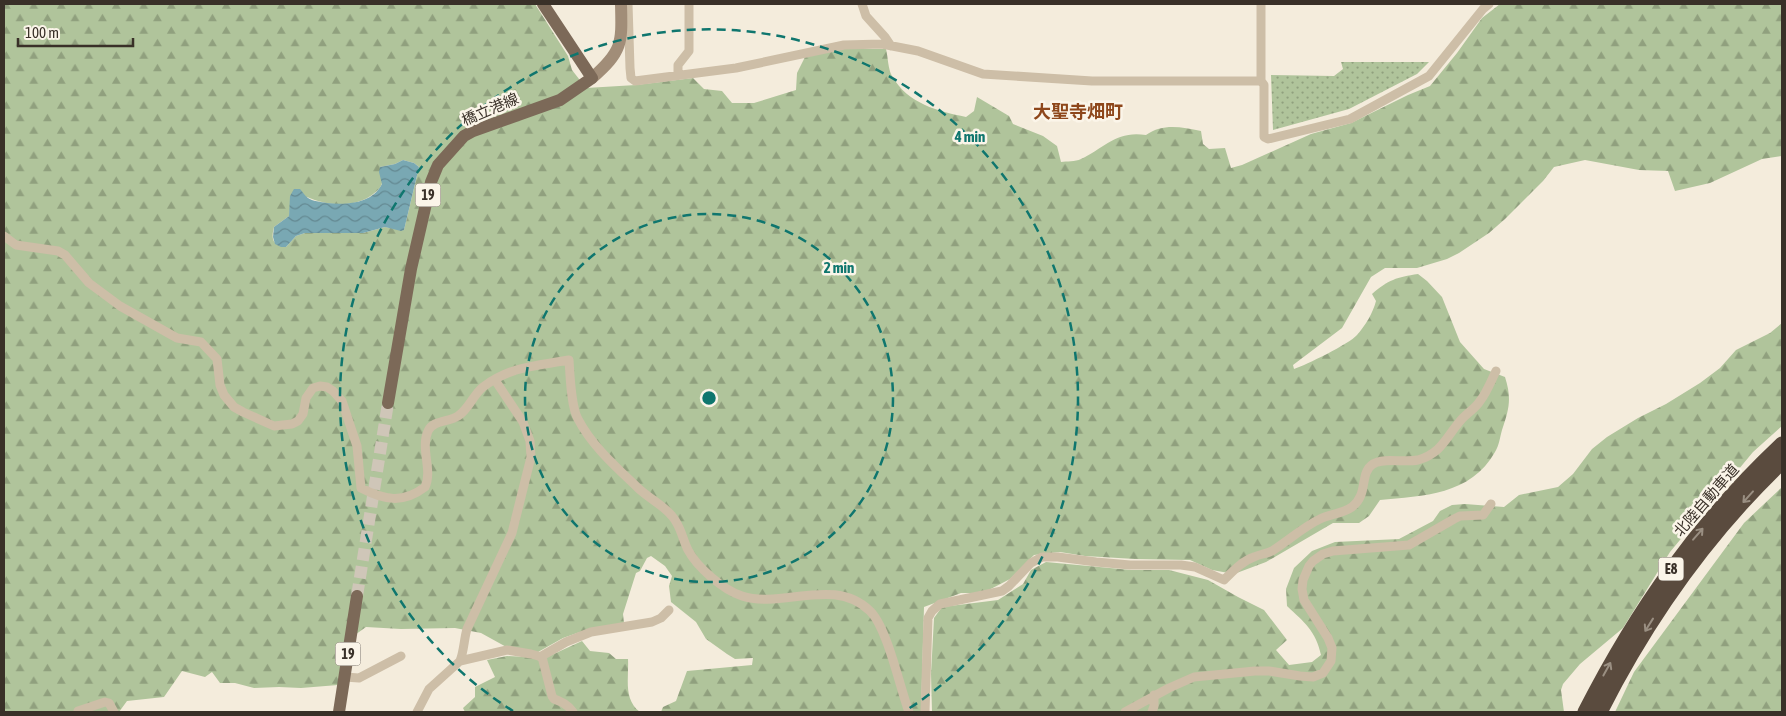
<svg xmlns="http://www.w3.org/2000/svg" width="1786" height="716" viewBox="0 0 1786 716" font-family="'Asap Condensed','Noto Sans JP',sans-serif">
<defs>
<pattern id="grass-dots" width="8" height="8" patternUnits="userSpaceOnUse" patternTransform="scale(1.25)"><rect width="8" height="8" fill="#b0c49b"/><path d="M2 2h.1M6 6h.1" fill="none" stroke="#90a07e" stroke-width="1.8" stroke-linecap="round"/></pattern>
<pattern id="forest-firs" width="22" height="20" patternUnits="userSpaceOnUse" patternTransform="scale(1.25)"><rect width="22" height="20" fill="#b0c49b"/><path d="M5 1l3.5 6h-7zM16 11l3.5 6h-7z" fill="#90a07e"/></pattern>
<pattern id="water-waves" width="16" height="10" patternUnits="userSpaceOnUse" patternTransform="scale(1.25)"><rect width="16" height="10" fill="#79a8b3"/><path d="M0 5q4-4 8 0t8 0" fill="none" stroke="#648992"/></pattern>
</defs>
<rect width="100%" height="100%" fill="#f4ecdc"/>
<path fill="url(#grass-dots)" d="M1341 62H1429L1417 74 1349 109 1273 130 1271 75 1334 76 1343 69Z"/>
<path fill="url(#forest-firs)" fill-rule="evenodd" d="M4 4H535L568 56 572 70 586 88 636 85 693 78 704 89 722 91 732 103H754L796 90 797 73 806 55 843 49H886C888 57 888 69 892 76 908 104 938 111 966 117L974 111 977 97 1009 116 1013 124 1043 136 1057 146 1061 162C1067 161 1075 162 1081 159 1104 148 1117 130 1146 135 1163 123 1181 127 1201 131L1203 144 1209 149 1225 148 1231 168 1242 165 1311 134 1351 123 1408 95 1430 86 1457 53 1482 18 1500 4H1782V156L1762 159 1710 183 1675 191 1668 171 1639 170 1585 160 1554 167 1543 181 1505 219 1489 233 1459 253 1447 259 1417 268H1385L1371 277 1342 328 1293 365 1294 369C1306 365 1349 344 1357 335 1365 326 1373 313 1376 301L1372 294C1388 280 1397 277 1418 274L1427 281 1442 297 1460 342 1484 369 1505 377C1512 399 1509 409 1502 430 1500 437 1499 446 1495 452 1471 495 1423 496 1380 500L1369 516 1359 523H1333L1266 562 1234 574 1212 570 1190 560 1135 559 1085 556 1060 552 1034 555 1010 579 983 593H961L924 607 921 712H661L663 707 676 701 687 671 752 665 753 658 735 659 727 654 706 639 696 622 671 602 669 586 672 576 665 566 651 556 647 558 640 571 636 573 623 614 624 623 580 632 563 638 538 652 510 649 481 633 455 628 401 629 366 627 345 642 338 685 301 688 279 687 254 688 235 683H220L212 672 205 677 182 671 164 697 127 701 119 712H4ZM403 160 414 163 419 167 404 230 385 227 363 233H305L296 236 286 247C272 245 271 239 274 227L289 216 290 209 307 197C327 206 354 208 372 195 376 192 381 188 382 183 383 178 381 172 380 167L395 164Z
M1782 323V426L1753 452 1670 552 1623 628 1580 664 1563 684 1561 690 1564 712H932L931 674 934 618 942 607 998 600 1023 584 1031 570 1046 562 1131 570H1169L1208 580 1238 597 1264 610 1287 640 1276 650 1289 665 1312 662 1321 655C1316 631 1304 622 1287 606L1286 589 1294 568 1312 551 1335 542 1399 539 1433 521 1440 511 1452 505 1465 504 1504 507 1519 495 1558 487 1573 474 1592 449 1607 437 1638 418 1666 404 1700 383 1720 368 1736 350 1770 333Z
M1782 487V712H1615L1634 672 1744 523Z
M582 641 590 651 609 653 616 659H628C629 678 623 699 640 712H465L463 708 475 697V687L495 677 487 660 507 656 545 658Z"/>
<path fill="url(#water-waves)" d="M403 160 414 163 419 167 404 230 401 231 385 227 363 233H305L296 236 286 247H281L275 244 273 237 274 227 289 216 290 196 294 189H300C303 192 305 196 308 198 312 201 321 202 327 203 346 205 372 204 382 184L379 172 380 167 395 164Z"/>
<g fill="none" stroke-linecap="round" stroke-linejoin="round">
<path stroke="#cfc6b8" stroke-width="12" stroke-dasharray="12 6" stroke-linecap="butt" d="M357 596 388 403"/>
<path stroke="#cdbea7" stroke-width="9" d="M628 4 630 68 631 78 635 81 736 68 844 45 882 44 918 51 983 74 1092 81H1261
M862 4 866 16 885 37 891 46
M1261 4V81L1264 85V137L1268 139 1350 119 1429 76 1483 9 1489 4
M678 75V65L689 51V4
M4 236 16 245 58 251 65 255 89 283 120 306 177 338 201 342 217 359 220 385 224 395 234 407 243 412 274 426 292 424 298 421 303 414 306 398 313 388 320 386 327 387 333 391 342 401 357 446 361 488C384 500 403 504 425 487 433 470 420 449 428 431 433 420 449 422 458 416 469 409 473 395 483 387 511 366 536 366 569 360 570 374 571 407 578 419 592 446 616 467 637 487 648 498 662 504 672 516 681 526 682 538 688 550 697 567 723 590 742 596 783 609 834 576 870 611 887 627 900 688 909 712
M540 657 566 642 591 632 652 622 661 618 669 610
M460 661C464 651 464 639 467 629L512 533 531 457 530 441 523 422 495 380
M345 677 359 678 401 656
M78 711 105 702 109 703 114 712
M417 712 429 689 460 661 507 650 531 654 542 657 552 696 554 699C562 702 567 704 573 712
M925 712 928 618 932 611 940 604 1002 591 1009 586 1031 563 1042 557H1058L1096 562 1130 565H1181L1195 567 1224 580C1233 571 1242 561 1254 557 1260 554 1266 554 1272 551 1288 541 1303 527 1320 519 1330 514 1342 514 1352 507 1369 494 1359 473 1373 464 1385 457 1403 463 1418 460 1442 453 1446 437 1461 420 1467 413 1475 409 1480 401 1487 392 1491 381 1496 371
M1125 712 1169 688 1194 677 1255 671H1269L1300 676 1313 677 1323 673 1331 661 1332 648 1328 638 1304 600 1302 589 1303 580 1309 566 1313 561 1323 554 1333 551 1409 545 1454 519 1460 516 1483 515 1491 504
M1152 712 1154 706V695"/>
<path stroke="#a18d78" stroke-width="12" d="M592 78C623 51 622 43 621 4"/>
<path stroke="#7c6958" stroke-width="12" d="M388 403 411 269 431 182 438 165 464 136 473 131 560 100 592 78 543 4
M339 712 357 596"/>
<path stroke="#5a4b3e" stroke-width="15" d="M1585 712C1637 610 1698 523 1782 444
M1600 712C1647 619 1707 534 1782 462"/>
</g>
<defs><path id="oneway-shaft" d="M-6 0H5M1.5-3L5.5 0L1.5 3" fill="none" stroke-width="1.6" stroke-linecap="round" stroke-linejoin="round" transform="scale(1.25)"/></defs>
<g stroke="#9a8f82">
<use href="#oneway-shaft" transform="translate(1748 497) rotate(132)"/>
<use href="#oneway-shaft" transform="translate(1698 534) rotate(-49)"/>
<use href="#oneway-shaft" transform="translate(1649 625) rotate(122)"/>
<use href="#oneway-shaft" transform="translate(1607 669) rotate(-61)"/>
</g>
<g fill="none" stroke="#0f766e" stroke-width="2.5" stroke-dasharray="9 6">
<circle cx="709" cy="398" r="184"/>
<path d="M513 711A369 369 0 1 1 905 711"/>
</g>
<g text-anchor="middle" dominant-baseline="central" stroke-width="5" stroke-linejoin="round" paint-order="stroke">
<g fill="#fbf5e9" stroke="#736b62" stroke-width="1">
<rect x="415.5" y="183.5" width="25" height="23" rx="4"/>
<rect x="1658.5" y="557.5" width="25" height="23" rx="4"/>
<rect x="335.5" y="642.5" width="25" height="23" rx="4"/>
</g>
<g font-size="14" font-weight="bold" fill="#393028">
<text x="428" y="195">19</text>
<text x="1671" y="569">E8</text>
<text x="348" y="654">19</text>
</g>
<g font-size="15" fill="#393028" stroke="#fbf5e9">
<text transform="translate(490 109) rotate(-23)">橋立港線</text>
<text transform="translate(1706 500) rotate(-49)">北陸自動車道</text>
</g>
<g font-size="18" font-weight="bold" fill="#8e471b" stroke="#fbf5e9">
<text x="1078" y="111">大聖寺畑町</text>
</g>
</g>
<circle cx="709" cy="398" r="8" fill="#0f766e" stroke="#fbf5e9" stroke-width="2.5"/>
<g font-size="15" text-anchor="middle" font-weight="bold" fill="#0f766e" stroke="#fbf5e9" stroke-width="5" stroke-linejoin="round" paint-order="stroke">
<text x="970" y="142">4 min</text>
<text x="839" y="273">2 min</text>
</g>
<rect width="1786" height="716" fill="none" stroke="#393028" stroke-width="10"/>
<path d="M18 38v8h115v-8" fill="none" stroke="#393028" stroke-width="2.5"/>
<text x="25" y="38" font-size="15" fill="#393028" stroke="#fbf5e9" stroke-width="4" paint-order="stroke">100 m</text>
</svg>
